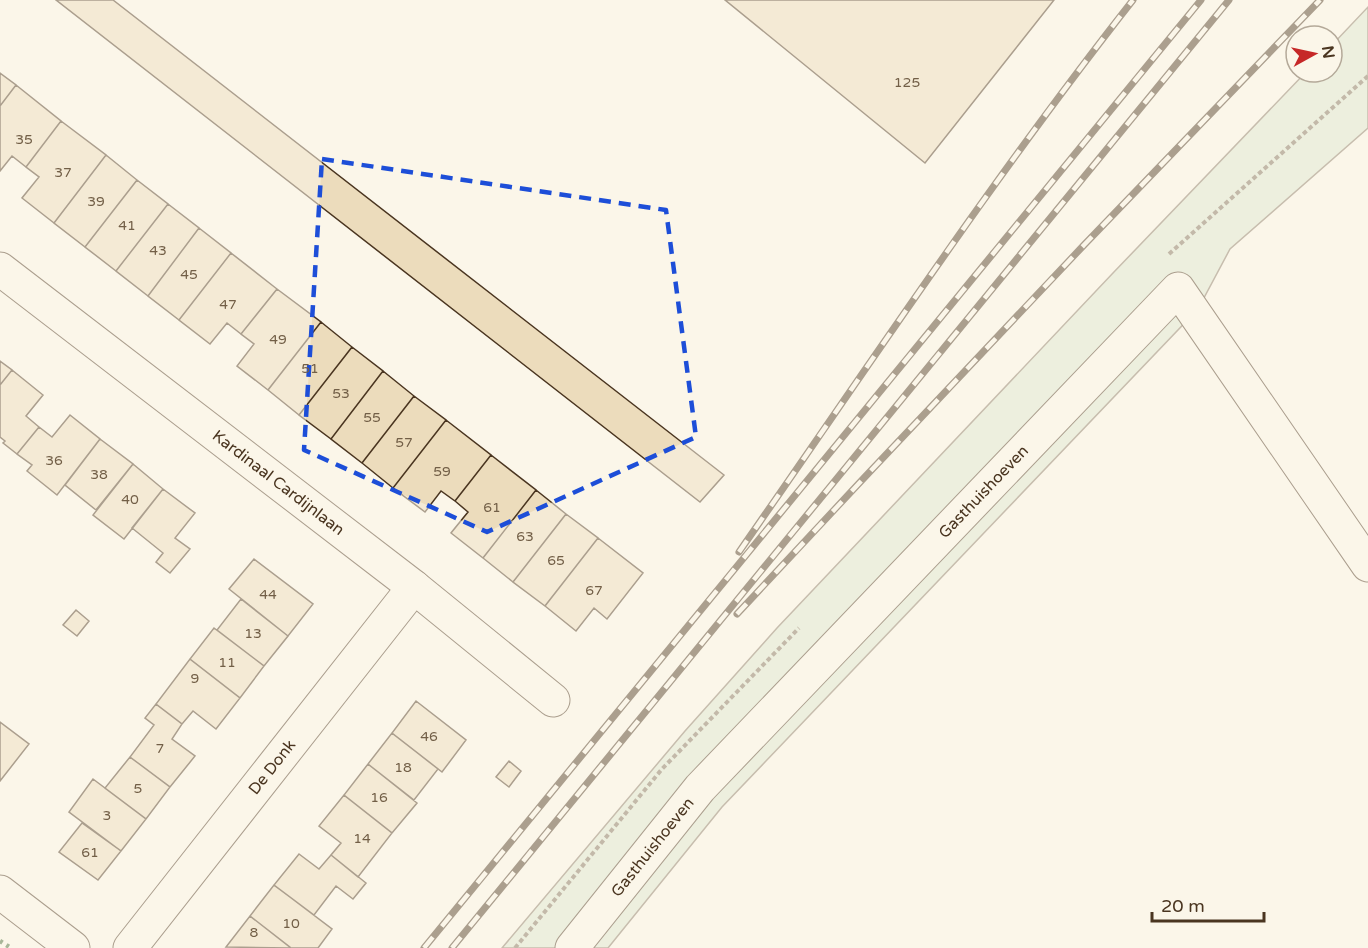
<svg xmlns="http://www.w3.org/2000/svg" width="1368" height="948" viewBox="0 0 1368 948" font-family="'Varela Round',sans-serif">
<rect width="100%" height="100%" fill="#fbf6e9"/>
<path fill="#dce7d0" stroke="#887966" stroke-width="1.5" d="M1368 7V128L1230 249 1198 309 722 807 608 948H502L685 731 777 628 1113 273 1306 72H1332V45Z"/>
<path fill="#ecdcbc" stroke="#4a3520" stroke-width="1.5" d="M56 0H113L724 475 700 502Z
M725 0H1054L925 163Z
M0 73 16 85 0 106Z
M16 85 61 121 26 167 12 156 0 171V106Z
M61 121 106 155 54 223 22 198 39 177 26 167Z
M106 155 137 180 85 247 54 223Z
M137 180 168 204 116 271 85 247Z
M168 204 199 228 148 296 116 271Z
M199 228 231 253 179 320 148 296Z
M231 253 277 289 241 334 227 323 210 344 179 320Z
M277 289 321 322 268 390 237 366 254 344 241 334Z
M321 322 352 347 299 415 268 390Z
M352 347 383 371 331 439 299 415Z
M0 361 12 370 0 385Z
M12 370 43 395 26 416 39 427 17 454 3 443 5 441 0 437V385Z
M383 371 414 396 362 463 331 439Z
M414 396 446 420 393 488 362 463Z
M70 415 100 439 57 495 27 471 32 465 17 454 39 427 52 437Z
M446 420 491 455 455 501 441 491 425 512 393 488Z
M100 439 133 464 96 510 65 485Z
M491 455 536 490 483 558 451 533 468 512 455 501Z
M133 464 163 489 124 539 93 515Z
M163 489 195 513 175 538 190 549 170 573 156 562 163 553 132 528Z
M536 490 566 514 513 582 483 558Z
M566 514 598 538 545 606 513 582Z
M598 538 643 573 607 619 594 608 576 631 545 606Z
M254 559 313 604 288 636 229 589Z
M241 599 288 636 264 666 217 630Z
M76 610 89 621 77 636 63 625Z
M214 628 264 666 240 698 190 659Z
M190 659 240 698 216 729 193 711 182 724 156 704Z
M416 701 466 740 442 772 392 733Z
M156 704 182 724 172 739 195 756 170 787 130 757 154 725 145 718Z
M0 722 29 744 0 781Z
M392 733 438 769 414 800 368 764Z
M130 757 170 787 146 819 105 788Z
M509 761 521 771 509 787 496 777Z
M368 764 417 803 392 833 344 795Z
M93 779 146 819 121 851 69 812Z
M344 795 392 833 358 877 331 855 341 843 319 826Z
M82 823 121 851 98 880 59 852Z
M299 854 319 869 331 855 366 883 353 899 336 886 314 915 274 885Z
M274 885 332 929 318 948H291L250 916Z
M250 916 290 947V948L226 947Z"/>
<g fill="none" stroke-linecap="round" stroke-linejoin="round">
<defs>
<g id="minor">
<path id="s1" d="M0 269 414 587 553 700"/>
<path d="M0 892 73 948"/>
<path id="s2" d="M130 948 414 587"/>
<path id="s3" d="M572 948 700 788 1178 289 1368 565"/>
</g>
</defs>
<use href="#minor" stroke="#4a3520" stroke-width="35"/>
<path stroke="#7f6f5c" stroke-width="4" stroke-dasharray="4.5 3" stroke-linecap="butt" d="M1169 254 1368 76
M515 948 662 769 799 628"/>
<use href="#minor" stroke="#fbf6e9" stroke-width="33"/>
<defs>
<path id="rail" d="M739 552C868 367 993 178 1133 0
M737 614 863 479 1084 245 1320 0
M424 948 1201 0
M452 948 1229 0"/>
</defs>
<use href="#rail" stroke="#4a3520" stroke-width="7"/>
<use href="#rail" stroke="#fbf6e9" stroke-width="4.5" stroke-dasharray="14" stroke-linecap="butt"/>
<path stroke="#436837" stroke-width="4.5" stroke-dasharray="3 4.5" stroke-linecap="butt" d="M0 941 11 948"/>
</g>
<path d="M0 0H1368V948H0ZM322 159 666 210 696 437 487 532 304 450Z" fill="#fbf6e9" fill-opacity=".55" fill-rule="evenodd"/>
<path fill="none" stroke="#1d4ed8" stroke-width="4.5" stroke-dasharray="12 8" stroke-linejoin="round" d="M322 159 666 210 696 437 487 532 304 450Z"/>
<g text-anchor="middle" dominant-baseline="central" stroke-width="4.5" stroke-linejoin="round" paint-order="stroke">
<g font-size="14" fill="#725f47">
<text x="907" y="82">125</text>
<text x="24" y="139">35</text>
<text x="63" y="172">37</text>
<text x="96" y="201">39</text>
<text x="127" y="225">41</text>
<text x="158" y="250">43</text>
<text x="189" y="274">45</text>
<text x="228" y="304">47</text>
<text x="278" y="339">49</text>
<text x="310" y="368">51</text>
<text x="341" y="393">53</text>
<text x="372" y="417">55</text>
<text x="404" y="442">57</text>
<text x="54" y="460">36</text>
<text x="442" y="471">59</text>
<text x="99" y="474">38</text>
<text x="130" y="499">40</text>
<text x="492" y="507">61</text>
<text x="525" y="536">63</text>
<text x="556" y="560">65</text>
<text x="594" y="590">67</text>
<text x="268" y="594">44</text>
<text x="253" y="633">13</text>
<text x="227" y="662">11</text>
<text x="195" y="678">9</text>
<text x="429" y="736">46</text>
<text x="160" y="748">7</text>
<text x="403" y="767">18</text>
<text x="138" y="788">5</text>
<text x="379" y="797">16</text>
<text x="107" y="815">3</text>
<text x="362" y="838">14</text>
<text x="90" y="852">61</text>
<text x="291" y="923">10</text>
<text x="254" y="932">8</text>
</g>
<g font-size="16" fill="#4a3520" stroke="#fbf6e9">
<text stroke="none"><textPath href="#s1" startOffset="351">Kardinaal Cardijnlaan</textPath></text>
<text stroke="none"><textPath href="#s3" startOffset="615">Gasthuishoeven</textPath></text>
<text stroke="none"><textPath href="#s2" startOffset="230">De Donk</textPath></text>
<text stroke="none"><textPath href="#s3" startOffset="129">Gasthuishoeven</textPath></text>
</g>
</g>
<g transform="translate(1314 54) rotate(82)"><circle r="28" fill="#fbf6e9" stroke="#b4a999" stroke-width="1.5"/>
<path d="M0-4.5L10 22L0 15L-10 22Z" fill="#c62828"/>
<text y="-9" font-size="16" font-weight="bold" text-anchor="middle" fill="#4a3520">N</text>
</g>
<path d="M1152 912v9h112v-9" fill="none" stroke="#4a3520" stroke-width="3"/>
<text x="1161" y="912" font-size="18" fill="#4a3520" stroke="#fbf6e9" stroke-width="4.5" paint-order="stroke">20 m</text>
</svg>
